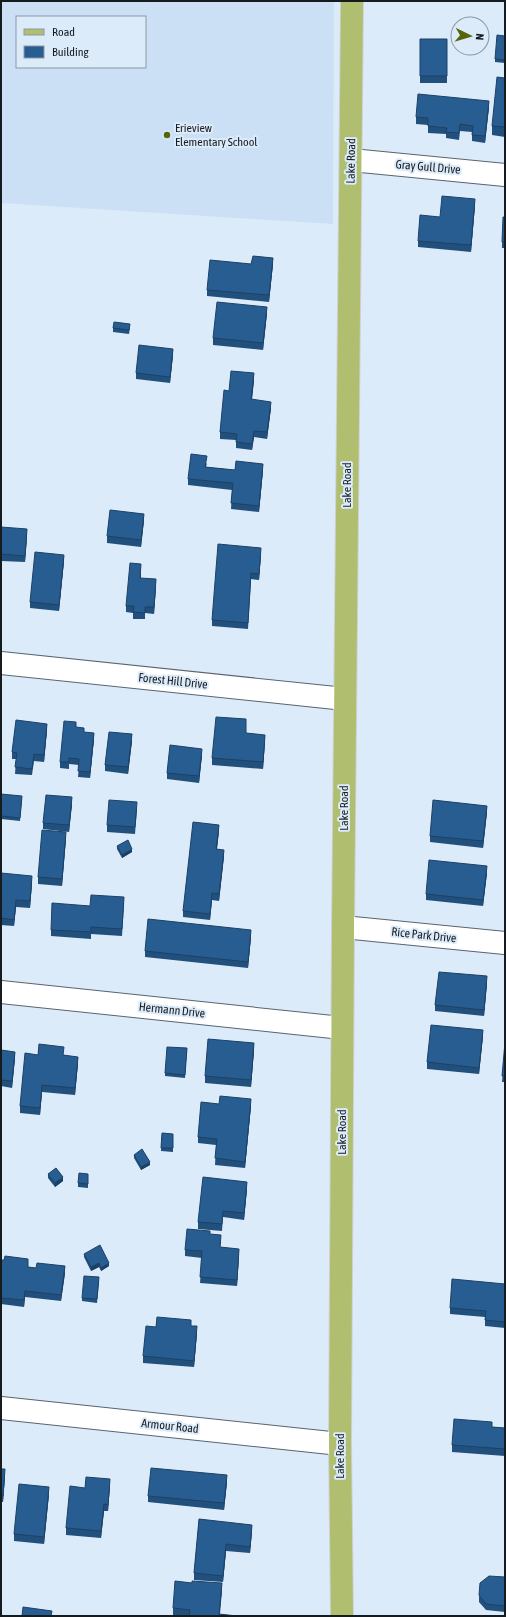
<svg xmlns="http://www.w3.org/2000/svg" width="506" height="1617" viewBox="0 0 506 1617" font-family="'Asap Condensed',sans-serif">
<rect width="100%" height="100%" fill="#dcebfa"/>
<path fill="#cce0f5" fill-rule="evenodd" d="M1 1H334L333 224 1 203ZM17 17H145V67H17Z"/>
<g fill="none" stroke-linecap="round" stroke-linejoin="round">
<defs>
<path id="minor" d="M351 160 505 175
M1 663 345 699
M343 927 505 943
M1 992 342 1028
M1 1408 340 1444"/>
<path id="major" d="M342 1616 340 1444 343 927 352 1"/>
</defs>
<use href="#minor" stroke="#586471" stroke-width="24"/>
<use href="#major" stroke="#d0d1d2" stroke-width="24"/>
<use href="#minor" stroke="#fff" stroke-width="22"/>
<use href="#major" stroke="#b0be6f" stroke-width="22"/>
</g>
<path fill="#22507d" d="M505 36V63L495 62V59Z
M420 39H447V83H420Z
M505 78V137L492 135V126Z
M489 107 485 143 472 141V132L460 131 459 140 446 138V134L428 133V125L416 124V117Z
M475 205 471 252 418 247V241L440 217Z
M505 217V248H502V242Z
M251 264H273L269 302 207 296V290Z
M267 313 263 350 213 345V338Z
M130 327 129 334 113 332V328Z
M173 355 170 383 136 379V373Z
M254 380 252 400 271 408 267 439 254 437 252 450 236 448V440L220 439V432L229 391Z
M207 463 206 467 235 470H263L259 512 231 509 232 490 188 485V479Z
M144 520 141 547 107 543V536Z
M1 531 27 536 25 562 1 561Z
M261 554 259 580 251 579 248 629 212 626V620Z
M64 561 59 611 30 608V602Z
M141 571V578L156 586 154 614 145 613V619H133V613L126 612V606Z
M246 725V733L265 741 263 769 212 765V758Z
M76 727 84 732 94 739 90 778 78 777 79 765 69 764V769L60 768V762Z
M47 730 44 762 34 761 32 775 15 774 16 759H12V752Z
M132 741 128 774 105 771V765Z
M202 755 199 783 167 779V773Z
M1 794 22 799 20 821 1 819Z
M72 804 69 832 43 829V823Z
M137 809 135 834 107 832V825Z
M487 812 483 848 430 842V836Z
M219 831 217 849 224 856 219 901 212 900 210 920 183 917V911Z
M66 838 62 886 38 884V877Z
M117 846 132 852 122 858 117 849Z
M1 873 32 883 30 908 16 907 14 926 1 925Z
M487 873 483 906 426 900V894Z
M124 903 122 936 91 934V939L51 936V930L90 906Z
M251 937 248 968 145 957V951Z
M487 983 484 1016 435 1011V1005Z
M483 1036 479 1074 427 1069V1062Z
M505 1042V1082H502Z
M187 1048 185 1078 165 1076V1073Z
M1 1050 15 1058 12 1088 1 1086Z
M254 1050 251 1087 205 1083V1076Z
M38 1055H64L78 1063 75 1095 42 1092 40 1115 20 1113V1106Z
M219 1104 251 1106 245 1168 215 1165 216 1145 198 1143V1137Z
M162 1133 173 1134V1152L161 1151Z
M134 1155 150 1165 141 1170 134 1158Z
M48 1174 63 1181 55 1187 48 1178Z
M88 1174V1188L78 1187V1183Z
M247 1189 244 1220 223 1217 222 1231 198 1229V1222Z
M210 1234 221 1242 220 1247 239 1255 237 1286 200 1283 202 1258 185 1256V1250Z
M84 1254 109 1266 101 1271 99 1267 91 1271 84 1257Z
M1 1260 28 1267 65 1273 61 1301 25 1297 24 1307 1 1304Z
M99 1280 97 1303 82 1301V1298Z
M505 1284V1328L485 1326V1317L450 1314V1308Z
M156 1327 197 1333 194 1367 143 1363V1356Z
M492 1427 505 1428V1456L452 1452V1445Z
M1 1469 5 1476 3 1502H1Z
M227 1482 224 1510 148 1502V1496Z
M110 1485 108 1511H104L101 1538 66 1535V1528L85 1488Z
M49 1494 44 1544 14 1541V1534Z
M199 1519 252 1531 250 1553 226 1551 223 1582 194 1580V1573Z
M505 1577V1612L486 1610 479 1602V1595Z
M222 1590 220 1614 237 1616H185L173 1615V1608Z"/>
<path fill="#1c4166" d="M489 101V107L485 143V136Z
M475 199V205L471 252V245Z
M273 258V264L269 302V295Z
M267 307V313L263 350V343Z
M173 349V355L170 383V377Z
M254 373V380L251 406V399Z
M271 402V408L267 439V432Z
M254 431V437L252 450V444Z
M263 464V470L259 512V506Z
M144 514V520L141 547V540Z
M27 529V536L25 562V556Z
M261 548V554L259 580V574Z
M64 555V561L59 611V605Z
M156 579V586L154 614V607Z
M47 724V730L44 762V755Z
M94 733V739L90 778V772Z
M132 734V741L128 774V767Z
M265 735V741L263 769V762Z
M202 749V755L199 783V776Z
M72 797V804L69 832V825Z
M487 806V812L483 848V841Z
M219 825V831L216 856V849Z
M66 832V838L62 886V879Z
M132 849V852L122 858V855Z
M224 850V856L219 901V894Z
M487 866V873L483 906V900Z
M32 876V883L30 908V901Z
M212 893V900L210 920V914Z
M16 900V907L14 926V920Z
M251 930V937L248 968V962Z
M487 976V983L484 1016V1010Z
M483 1030V1036L479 1074V1068Z
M254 1043V1050L251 1087V1080Z
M15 1052V1058L12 1088V1081Z
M78 1057V1063L75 1095V1088Z
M42 1085V1092L40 1115V1108Z
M251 1099V1106L245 1168V1162Z
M150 1162V1165L141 1170V1167Z
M63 1177V1181L55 1187V1183Z
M247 1182V1189L244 1220V1213Z
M239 1249V1255L237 1286V1280Z
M99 1263V1267L91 1271V1267Z
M109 1263V1266L101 1271V1268Z
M65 1266V1273L61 1301V1295Z
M25 1291V1297L24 1307V1300Z
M197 1326V1333L194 1367V1361Z
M5 1469V1476L3 1502V1496Z
M227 1475V1482L224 1510V1503Z
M110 1479V1485L108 1511V1505Z
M49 1487V1494L44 1544V1537Z
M104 1504V1511L101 1538V1531Z
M252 1525V1531L250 1553V1547Z
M226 1544V1551L223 1582V1576Z
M222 1583V1590L219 1616Z"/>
<path fill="#285d91" stroke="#1c4166" d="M497 35 505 36V60L495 59Z
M420 39H447V76H420Z
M497 77 505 78V127L492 126Z
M418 94 489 101 485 136 472 135 473 126 460 124 459 133 446 132 447 128 428 126V118L416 117Z
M442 196 475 199 471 245 418 241 420 215 440 217Z
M503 217H505V242H502Z
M253 256 273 258 269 295 207 290 210 260 251 264Z
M217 302 267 307 263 343 213 338Z
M114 322 130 324 129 330 113 328Z
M139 345 173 349 170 377 136 373Z
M231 371 254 373 251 399 271 402 267 432 254 431 252 444 236 442 237 434 220 432 224 390 229 391Z
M191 454 207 456 205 467 235 470 236 461 263 464 259 506 231 503 233 483 188 479Z
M110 510 144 514 141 540 107 536Z
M1 527 27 529 25 556 1 554Z
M218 544 261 548 259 574 251 573 248 623 212 620Z
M35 552 64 555 59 605 30 602Z
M130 563 141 564 140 578 156 579 154 607H145V613L133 612 134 606H126Z
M216 717 246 719V733L265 735 263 762 212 758Z
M16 720 47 724 44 755 34 754 32 769 15 767 17 753 12 752Z
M64 721 76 722V727L84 728V732L94 733 90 772 78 771 79 759 69 758V762H60Z
M109 732 132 734 128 767 105 765Z
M170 745 202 749 199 776 167 773Z
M1 794 22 796 20 818 1 816Z
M46 795 72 797 69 825 43 823Z
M109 800 137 802 135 827 107 825Z
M433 800 487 806 483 841 430 836Z
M193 822 219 825 216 849 224 850 219 894 212 893 210 914 183 911Z
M42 830 66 832 62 879 38 877Z
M128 840 132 849 122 855 117 846Z
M429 860 487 866 483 900 426 894Z
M1 873 32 876 30 901 16 900 14 920 1 918Z
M91 895 124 897 122 929 91 927V932L51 930 52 903 90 906Z
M148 919 251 930 248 962 145 951Z
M439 972 487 976 484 1010 435 1005Z
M431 1025 483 1030 479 1068 427 1062Z
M208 1039 254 1043 251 1080 205 1076Z
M505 1042V1076H502Z
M39 1044 64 1047 63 1055 78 1057 75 1088 42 1085 40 1108 20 1106 25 1053 38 1055Z
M167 1047 187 1048 185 1075 165 1073Z
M1 1050 15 1052 12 1081 1 1080Z
M220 1096 251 1099 245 1162 215 1158 217 1139 198 1137 201 1102 219 1104Z
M162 1133 173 1134V1148H161Z
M142 1149 150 1162 141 1167 134 1155Z
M56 1168 63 1177 55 1183 48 1174Z
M79 1173 88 1174V1184L78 1183Z
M203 1177 247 1182 244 1213 223 1211 222 1224 198 1222Z
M187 1229 210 1231V1234L221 1235 220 1247 239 1249 237 1280 200 1277 202 1251 185 1250Z
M100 1245 109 1263 101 1268 99 1263 91 1267 84 1254Z
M5 1256 28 1259V1267L36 1268 37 1263 65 1266 61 1295 25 1291 24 1300 1 1298V1260H4Z
M84 1276 99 1277 97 1299 82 1298Z
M452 1279 505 1284V1322L485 1320 486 1311 450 1308Z
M157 1317 191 1320V1326H197L194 1361 143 1356 146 1326 156 1327Z
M454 1419 492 1422V1427L505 1428V1449L452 1445Z
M151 1468 227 1475 224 1503 148 1496Z
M1 1469H5L3 1496 1 1495Z
M86 1477 110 1479 108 1505 104 1504 101 1531 66 1528 70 1486 85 1488Z
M19 1484 49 1487 44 1537 14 1534Z
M199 1519 252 1525 250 1547 226 1544 223 1576 194 1573Z
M489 1576 505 1577V1606L486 1604 479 1595 480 1583Z
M175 1581 192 1583V1581L222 1583 219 1614 237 1616H189L190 1610 173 1608Z
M23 1607 52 1611 51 1616H22Z"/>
<circle fill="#56650c" stroke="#dcebfa" stroke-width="1.5" cx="167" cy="135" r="4"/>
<g text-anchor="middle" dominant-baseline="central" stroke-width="4" stroke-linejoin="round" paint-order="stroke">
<g font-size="12" fill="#161b20" stroke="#dcebfa" text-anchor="start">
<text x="175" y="128">Erieview<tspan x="175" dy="14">Elementary School</tspan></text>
</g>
<g font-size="12" fill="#161b20" stroke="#dcebfa">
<text transform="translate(351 161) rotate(-89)">Lake Road</text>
<text transform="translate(428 167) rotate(5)">Gray Gull Drive</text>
<text transform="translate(347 485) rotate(-90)">Lake Road</text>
<text transform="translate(173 681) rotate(6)">Forest Hill Drive</text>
<text transform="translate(344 808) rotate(-90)">Lake Road</text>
<text transform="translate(424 935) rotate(6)">Rice Park Drive</text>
<text transform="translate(172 1010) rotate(6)">Hermann Drive</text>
<text transform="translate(342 1132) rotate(-90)">Lake Road</text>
<text transform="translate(170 1426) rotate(6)">Armour Road</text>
<text transform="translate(340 1456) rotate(-90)">Lake Road</text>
</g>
</g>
<rect width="506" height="1617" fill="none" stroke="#161b20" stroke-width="4"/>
<rect x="16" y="16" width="130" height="52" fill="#dcebfa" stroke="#8d98a3"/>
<rect x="24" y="29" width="20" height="6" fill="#b0be6f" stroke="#8d98a3"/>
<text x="52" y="36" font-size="12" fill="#161b20">Road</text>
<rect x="24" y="46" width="20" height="12" fill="#285d91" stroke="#8d98a3"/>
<text x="52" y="56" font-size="12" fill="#161b20">Building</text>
<g transform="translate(470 36) rotate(95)"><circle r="19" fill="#dcebfa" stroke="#8d98a3"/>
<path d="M0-3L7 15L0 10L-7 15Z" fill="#56650c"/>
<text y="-6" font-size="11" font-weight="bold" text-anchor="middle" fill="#161b20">N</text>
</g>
</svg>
